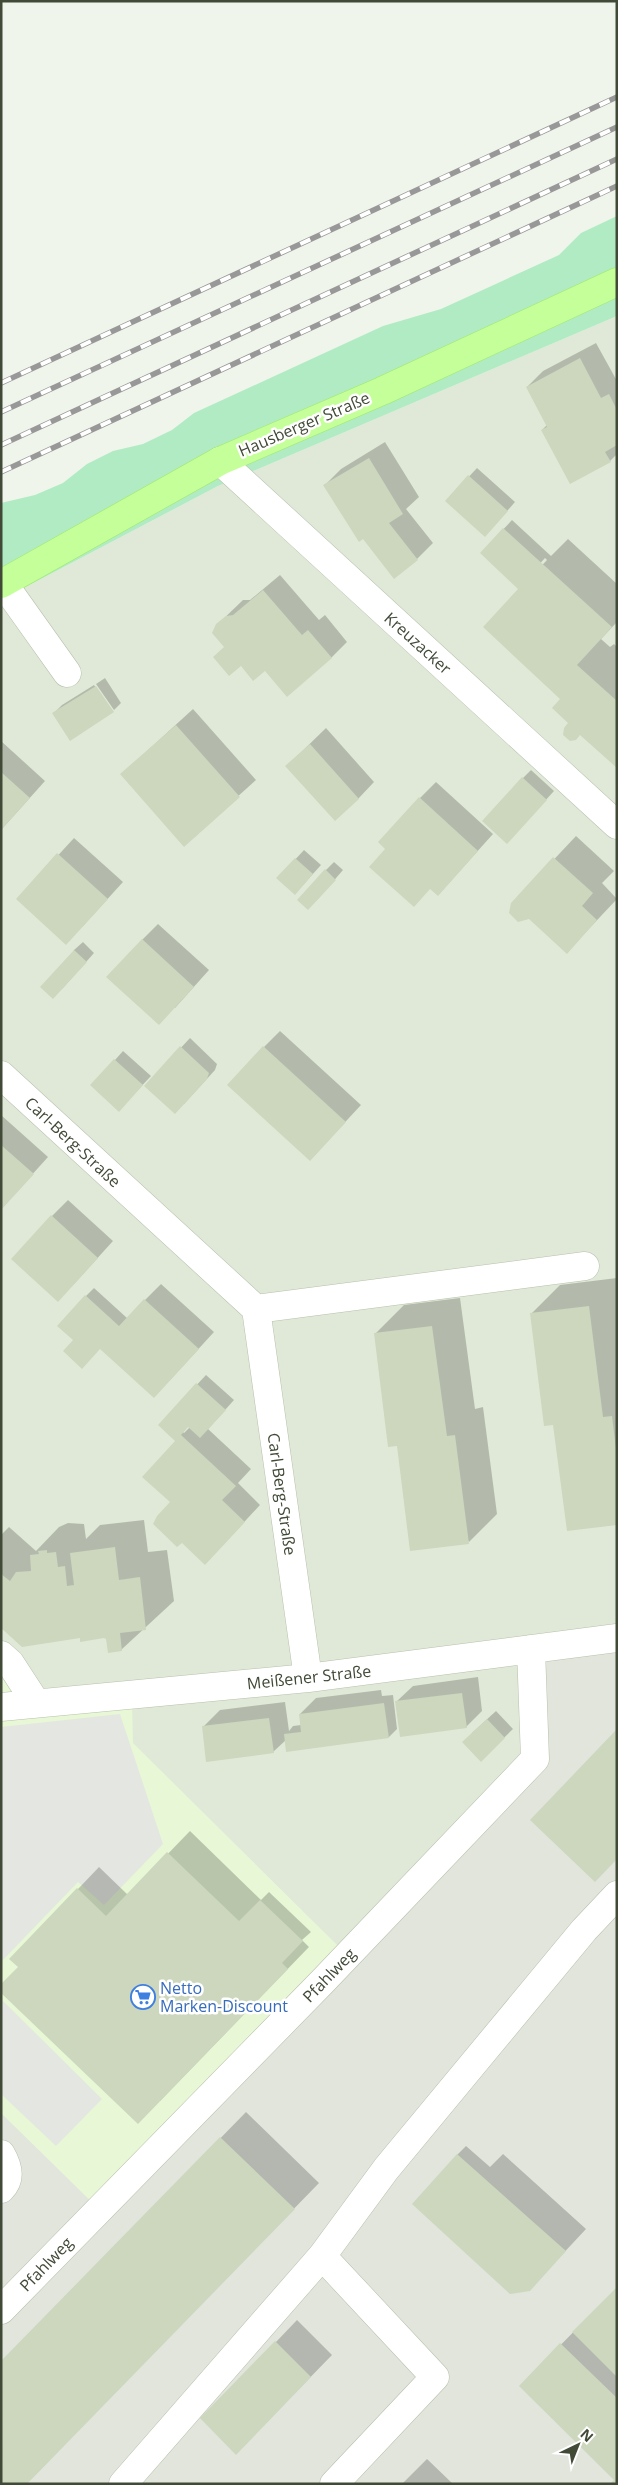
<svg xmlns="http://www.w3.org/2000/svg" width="618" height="2485" viewBox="0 0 618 2485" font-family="'Open Sans',sans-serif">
<rect width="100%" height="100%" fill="#eff5ea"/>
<path fill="#e0e9d7" d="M617 316V1643L528 1757 349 1957 132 1743 36 1703 1 1671V600L218 486Z"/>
<path fill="#e8f7d5" d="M1 1671 36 1703 132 1702 133 1743 349 1957 104 2214 1 2113Z"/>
<path fill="#e1e5db" d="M617 1643V2484H1V2113L104 2214 528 1757 525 1652Z"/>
<path fill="#b1ebc3" d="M617 216V316L218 486 1 600V503L35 495 63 483 87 464 113 451 143 444 172 430 194 413 383 326 441 309 559 255 581 233Z"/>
<path fill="#e4e7e1" d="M120 1714 163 1844 104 1905 78 1882 1 1962V1727Z
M1 1999 102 2099 56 2146 1 2094Z"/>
<path fill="#0003" fill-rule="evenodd" d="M596 343 617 381V454L610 461 542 430 547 425 527 387 543 371Z
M385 442 419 497 406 509 433 543 417 559 363 538 325 485 341 469Z
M477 468 515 502 493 527 447 500Z
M512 520 551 556 568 539 617 584V622L601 639 610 647 614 644 617 647V766L570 723 520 589 481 553ZM545 558 547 560 527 581 525 580Z
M280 575 319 620 325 615 347 642 331 658 265 669 225 646 217 625 243 600H250Z
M105 678 121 703 114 710 96 684Z
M94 685 111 711 54 713 62 705Z
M193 709 256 780 184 845 122 774Z
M326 728 374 782 358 799 287 766Z
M1 741 45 781 1 830Z
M531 770 554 791 515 834 523 778Z
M436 782 493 834 438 895 420 798Z
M576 836 614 871 602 883 617 899 567 952 513 903Z
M74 838 123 882 82 927 18 899Z
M304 850 321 865 303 885 278 878Z
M334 862 343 870 317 900 326 870Z
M158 924 209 970 175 1008 142 940Z
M83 942 94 953 62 989 74 950Z
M280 1031 361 1105 310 1160 264 1047Z
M190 1038 217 1064 215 1070 184 1104 146 1085Z
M123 1051 151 1076 119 1110 115 1060Z
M1 1115 48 1157 1 1209Z
M68 1200 113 1241 74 1284 52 1216Z
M617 1278V1524L554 1424 531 1314 560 1285Z
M161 1284 214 1332 170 1380 100 1347 75 1340 86 1296 94 1288 127 1318Z
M460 1298 475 1409 483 1407 497 1514 469 1542 398 1444 375 1334 404 1305Z
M206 1375 234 1400 208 1429 251 1469 238 1483 260 1505 221 1547 172 1502 181 1436 160 1424ZM188 1426 190 1427 184 1433 183 1432Z
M144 1520 148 1552 167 1550 174 1601 121 1650 107 1638 81 1637 1 1626V1535L9 1527 36 1551 59 1527 68 1523 84 1524 86 1539 100 1525Z
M478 1677 482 1711 466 1727 396 1702 413 1686Z
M381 1690 382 1696 393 1695 397 1729 389 1737 286 1740 273 1752 203 1727 220 1710 285 1702 289 1731 293 1726 301 1725 300 1714 316 1698Z
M496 1711 513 1729 481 1760 472 1733Z
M190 1831 261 1900 269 1892 311 1932 302 1940 309 1947 160 2101 19 1967 78 1889 99 1867 128 1895Z
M246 2112 319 2183 26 2484 1 2363Z
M466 2146 490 2167 503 2154 586 2229 529 2290 457 2155Z
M617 2288V2484L616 2480 520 2386Z
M297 2320 332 2355 258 2431 276 2342Z
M427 2459 453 2484H402Z"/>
<path fill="#ccd7be" d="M580 358 601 398 609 394 617 410V445L605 452 611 462 570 484 541 430 547 427 526 387Z
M369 458 403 514 389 523 418 560 394 579 363 539 359 542 323 485Z
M468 475 508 511 485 537 445 501Z
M503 528 612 627 577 665 617 701V768L580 735 576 740 570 741 563 735 564 728 568 723 552 708 560 699 483 627 518 589 480 553Z
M263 590 302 635 308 630 332 658 287 697 265 671 253 681 241 666 229 676 213 657 224 647 212 633 216 624 226 616 233 615Z
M96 686 114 712 70 741 52 713Z
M176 725 240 797 184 847 120 774Z
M310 744 359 799 335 821 285 766Z
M1 772 30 798 1 830Z
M522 777 547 800 507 844 482 821Z
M419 797 478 851 438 896 430 889 414 907 369 867 385 849 378 842Z
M57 853 108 899 66 945 16 899Z
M553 857 593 893 582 906 597 920 567 954 529 919 518 922 509 913 511 903Z
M295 858 313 874 295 895 276 878Z
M325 869 336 880 308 910 297 900Z
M142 939 194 987 159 1025 106 977Z
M74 950 87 962 53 999 40 987Z
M180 1046 209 1073 207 1079 175 1114 144 1086Z
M263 1046 346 1122 310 1161 227 1085Z
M114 1059 143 1085 119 1112 90 1085Z
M1 1145 34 1174 1 1210Z
M51 1215 98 1258 58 1302 11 1259Z
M85 1295 119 1326 144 1299 199 1349 154 1398 100 1349 82 1369 63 1351 73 1340 57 1326Z
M589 1306 603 1417 612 1416 617 1457V1525L567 1531 553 1425 544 1426 530 1313Z
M432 1326 447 1436 455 1435 469 1544 410 1551 397 1446 388 1447 374 1333Z
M196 1383 226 1410 200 1438 188 1427 181 1435 236 1486 222 1500 245 1522 205 1565 182 1543 177 1547 153 1524 157 1516 170 1502 142 1477 175 1441 158 1425Z
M115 1547 119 1580 140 1577 146 1630 120 1633 122 1651 108 1653 106 1639 104 1638 80 1642V1638L22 1647 1 1628V1574L10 1581 16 1572 31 1571 30 1555 39 1554 38 1551 47 1550V1553L56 1552 58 1567 65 1566 67 1586 74 1585 70 1553Z
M462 1693 467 1728 400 1737 395 1701Z
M384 1703 389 1738 286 1752 284 1734 301 1732 299 1714Z
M269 1718 274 1753 206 1762 202 1726Z
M487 1719 505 1738 481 1762 462 1742Z
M617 1729V1859L595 1882 530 1820Z
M167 1852 239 1921 260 1900 303 1941 282 1963 288 1969 138 2124 1 1993V1984L18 1967 9 1959 77 1888 106 1916Z
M220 2137 295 2209 27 2484H1V2361Z
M457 2154 566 2251 530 2291 510 2294 412 2204Z
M617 2287V2375L616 2376 572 2332Z
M275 2341 311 2377 236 2455 200 2418Z
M560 2343 617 2398V2484H610L614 2480 519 2386Z"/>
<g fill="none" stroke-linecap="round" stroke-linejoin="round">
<defs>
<path id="minor" d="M220 461 617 825
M3 583 67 673
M1 1075 256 1309 308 1678
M256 1309 585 1266
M1 1655 10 1663 36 1703
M1 1707 308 1678 617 1638
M1 2154C8 2166 12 2178 1 2189
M322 2256 435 2377 334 2484
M1 2310 322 1982 535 1759 531 1649
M123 2484 322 2256 386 2169 584 1930 617 1895"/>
<path id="major" d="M1 584 220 461 382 391 617 282"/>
</defs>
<use href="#minor" stroke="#b7c1ac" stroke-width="29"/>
<use href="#major" stroke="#9fe964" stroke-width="29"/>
<use href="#minor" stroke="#fff" stroke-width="28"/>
<use href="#major" stroke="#c5ff99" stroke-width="28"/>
<defs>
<path id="rail" d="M1 383 617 97
M1 412 617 127
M1 445 617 159
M1 472 617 186"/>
</defs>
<use href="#rail" stroke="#989898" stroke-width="5.5"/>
<use href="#rail" stroke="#fff" stroke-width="4" stroke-dasharray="11" stroke-linecap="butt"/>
</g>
<defs>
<symbol id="supermarket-ring" viewBox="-11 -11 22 22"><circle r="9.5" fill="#fff" stroke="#3f7fe0" stroke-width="1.5"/><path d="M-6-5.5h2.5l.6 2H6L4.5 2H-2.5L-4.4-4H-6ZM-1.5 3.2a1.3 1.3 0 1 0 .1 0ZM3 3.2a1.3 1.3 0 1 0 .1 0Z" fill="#3f7fe0"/></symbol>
</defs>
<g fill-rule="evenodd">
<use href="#supermarket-ring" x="129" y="1983" width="28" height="28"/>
</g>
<g text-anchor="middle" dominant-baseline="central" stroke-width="5" stroke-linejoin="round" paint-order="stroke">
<g font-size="16" fill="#414a37" stroke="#fff">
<text transform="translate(304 424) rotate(-23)">Hausberger Straße</text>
<text transform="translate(418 643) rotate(42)">Kreuzacker</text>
<text transform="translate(73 1142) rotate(43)">Carl-Berg-Straße</text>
<text transform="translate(282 1494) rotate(82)">Carl-Berg-Straße</text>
<text transform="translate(309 1677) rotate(-6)">Meißener Straße</text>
<text transform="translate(329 1975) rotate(-46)">Pfahlweg</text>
<text transform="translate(46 2264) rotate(-46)">Pfahlweg</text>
</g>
<g font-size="16" fill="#366cbe" stroke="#fff" text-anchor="start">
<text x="160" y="1988">Netto<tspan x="160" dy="18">Marken-Discount</tspan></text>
</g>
</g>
<rect width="618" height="2485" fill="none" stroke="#414a37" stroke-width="5"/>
<g transform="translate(578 2445) rotate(43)" stroke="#ffffff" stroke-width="4" paint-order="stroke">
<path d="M0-4L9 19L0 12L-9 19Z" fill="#414a37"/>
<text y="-8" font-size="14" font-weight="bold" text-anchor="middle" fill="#414a37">N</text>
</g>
</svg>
